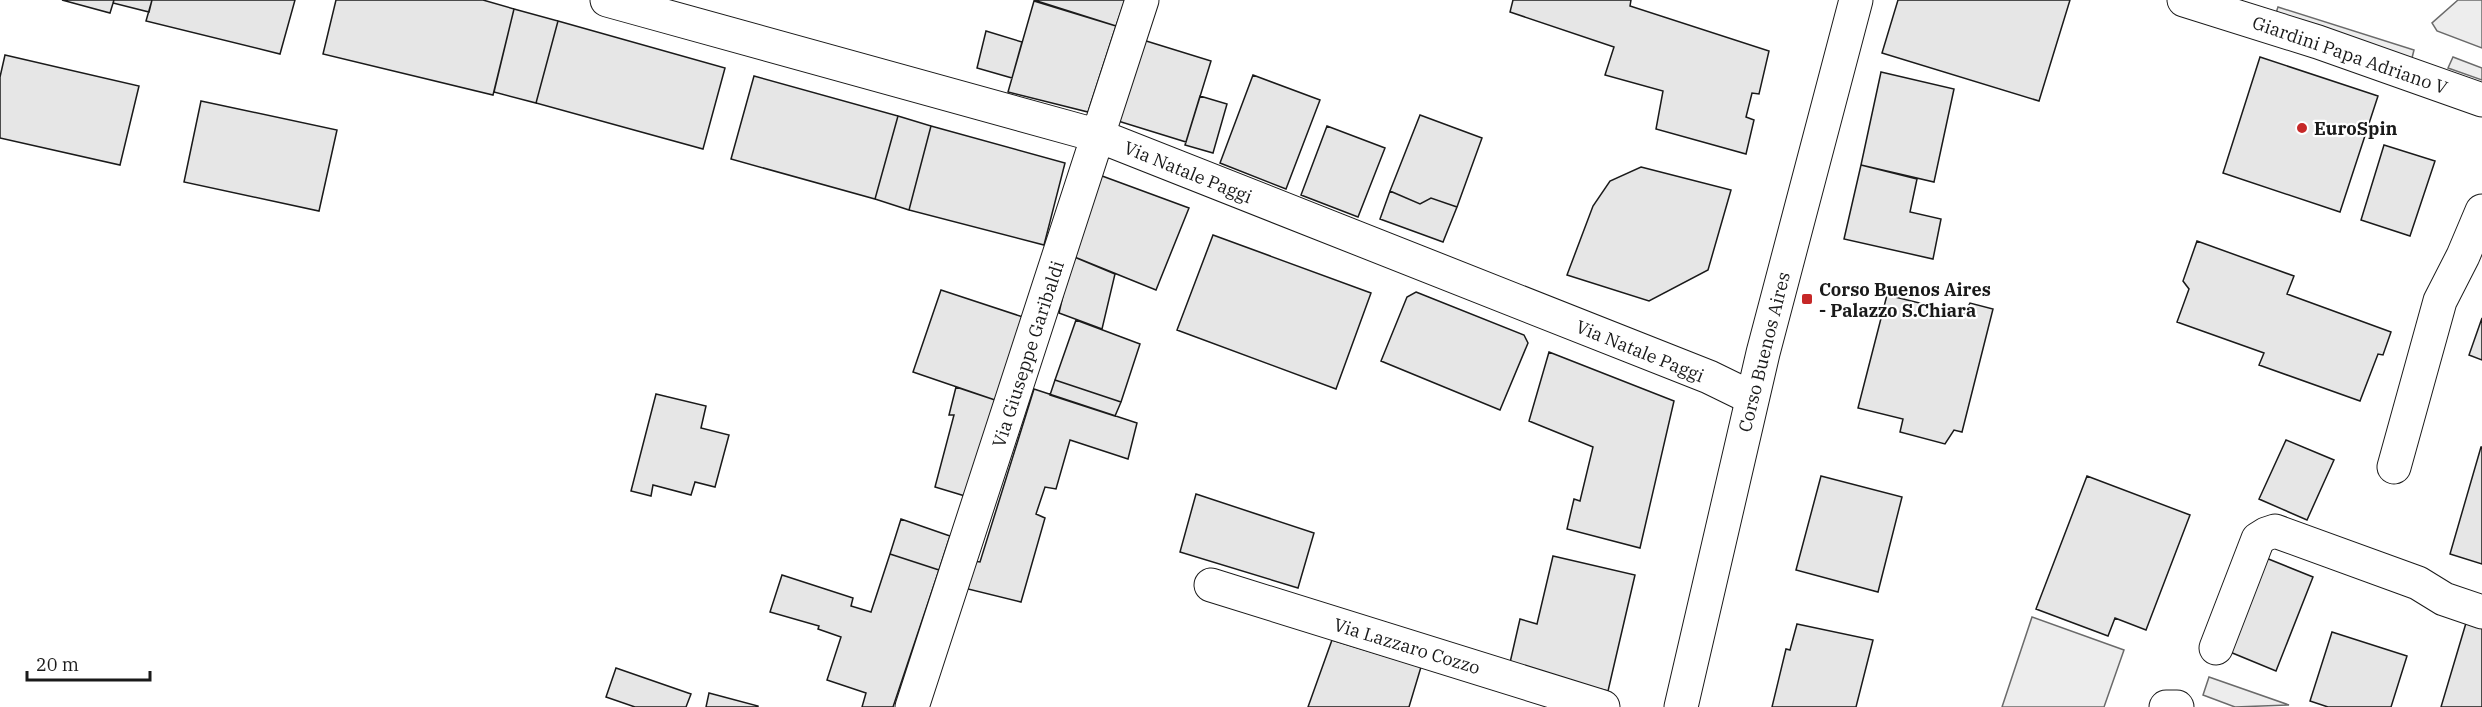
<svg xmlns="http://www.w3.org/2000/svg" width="2482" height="707" viewBox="0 0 2482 707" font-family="'IBM Plex Serif',serif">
<rect width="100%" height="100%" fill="#fff"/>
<path fill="#ededed" stroke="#6a6a6a" stroke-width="1.5" d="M2458 0H2482V48L2437 31 2432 23Z
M2278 7 2414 50 2411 62 2274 19Z
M2453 57 2482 68V80L2448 68Z
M2032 617 2124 650 2104 707H2002Z
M2209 677 2289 705 2235 707 2203 695Z"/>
<path fill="#e6e6e6" stroke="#1a1a1a" stroke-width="1.5" d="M62 0H114L110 13Z
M114 0H152L149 12 113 3Z
M152 0H295L280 54 146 21Z
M336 0H483L514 9 493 95 323 54Z
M1034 0H1125L1116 26Z
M1513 0H1631L1630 6 1769 51 1759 94 1752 93 1746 117 1754 120 1746 154 1656 129 1663 91 1605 75 1614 47 1510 12Z
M1898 0H2070L2039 101 1882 53Z
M1034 1 1116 26 1088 112 1008 92Z
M514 9 558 21 536 103 494 92Z
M558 21 725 68 703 149 536 103Z
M986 31 1022 42 1012 78 977 68Z
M1143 40 1211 61 1186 142 1118 121Z
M5 55 139 86 120 165 0 138V77Z
M2260 57 2378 96 2340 212 2223 173Z
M1881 72 1954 89 1934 182 1861 165Z
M1253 75 1320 100 1286 189 1220 163Z
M754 76 898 116 875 199 731 159Z
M1200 96 1227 104 1213 153 1185 145Z
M201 101 337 130 319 211 184 182Z
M1420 115 1482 138 1457 207 1431 198 1420 204 1390 191Z
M898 116 931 126 909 210 875 199Z
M931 126 1065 163 1044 245 909 210Z
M1327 126 1385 148 1358 217 1301 195Z
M2384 145 2435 161 2410 236 2361 220Z
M1861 165 1917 179 1910 212 1941 219 1933 259 1844 239Z
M1641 167 1731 190 1708 270 1649 301 1567 275 1593 206 1610 181Z
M1094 173 1189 208 1156 290 1072 256Z
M1390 191 1420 204 1431 198 1457 207 1443 242 1380 219Z
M1213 235 1371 293 1336 389 1177 330Z
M2197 241 2294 276 2287 294 2391 332 2383 355 2378 354 2360 401 2259 365 2264 353 2177 322 2189 289 2183 281Z
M1072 256 1115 274 1102 329 1059 313Z
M941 290 1023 317 995 400 913 372Z
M1416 292 1524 335 1528 343 1500 410 1381 361 1407 297Z
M1887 295 1964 314 1970 303 1993 309 1962 432 1954 430 1945 444 1900 432 1903 419 1858 408Z
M2482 318V360L2469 355Z
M1076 320 1140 344 1121 402 1055 380Z
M1549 352 1674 401 1640 548 1567 529 1574 499 1580 501 1593 447 1529 421Z
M1055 380 1121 402 1115 416 1050 395Z
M956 387 995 400 965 496 935 487 954 415H949Z
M1034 389 1137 423 1128 459 1070 440 1056 489 1045 487 1036 514 1045 518 1021 602 968 589 973 561 980 562Z
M656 394 706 406 701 428 729 435 715 487 695 482 691 495 653 485 651 496 631 491Z
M2286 440 2334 460 2307 520 2259 499Z
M2481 447H2482V564L2450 554Z
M1821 476 1902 497 1878 592 1796 570Z
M2087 476 2190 515 2146 630 2115 618 2108 636 2036 609Z
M1196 494 1314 533 1298 588 1180 552Z
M901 519 950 536 939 570 890 554Z
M890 554 939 570 893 707H862L866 693 827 680 841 637 818 629 819 626 770 612 782 575 853 598 851 606 871 612Z
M1553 556 1635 575 1608 691 1509 667 1520 619 1537 624Z
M2266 558 2313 577 2276 671 2230 652Z
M2466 623 2482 628V707H2441Z
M1797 624 1873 640 1856 707H1772L1786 649 1790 650Z
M2332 632 2407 656 2391 707H2328L2310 701Z
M1332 640 1421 667 1409 707H1308Z
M616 668 691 694 686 707H635L606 697Z
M709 693 758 706V707H706Z"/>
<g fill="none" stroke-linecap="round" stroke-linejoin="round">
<defs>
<path id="minor" d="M607 0 1099 136 1709 377 1752 398
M2184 0 2318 42 2482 100
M2394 467 2440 301 2463 256 2482 211
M1211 585 1603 707
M2216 648 2258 539 2266 534 2275 531 2418 583 2444 599 2482 612
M912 707 1142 0
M2166 707H2177"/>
<path id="tertiary" d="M1681 707 1763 353 1856 0"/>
</defs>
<use href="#minor" stroke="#1a1a1a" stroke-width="35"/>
<use href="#tertiary" stroke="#1a1a1a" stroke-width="35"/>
<use href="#minor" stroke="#fff" stroke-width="33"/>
<use href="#tertiary" stroke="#fff" stroke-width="33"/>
</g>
<g fill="#c62828" stroke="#fff" stroke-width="2">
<circle cx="2302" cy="128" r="6"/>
<rect x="1801" y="293" width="12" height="12" rx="3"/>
</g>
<g text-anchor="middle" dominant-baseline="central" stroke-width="4.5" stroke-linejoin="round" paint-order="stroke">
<g font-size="18" fill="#1a1a1a" stroke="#fff">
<text transform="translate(2350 55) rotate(19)">Giardini Papa Adriano V</text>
<text transform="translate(1188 172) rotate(22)">Via Natale Paggi</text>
<text transform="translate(1640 351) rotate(22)">Via Natale Paggi</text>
<text transform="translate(1764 352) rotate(-76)">Corso Buenos Aires</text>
<text transform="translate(1028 354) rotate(-72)">Via Giuseppe Garibaldi</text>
<text transform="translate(1407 646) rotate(17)">Via Lazzaro Cozzo</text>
</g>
<g font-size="18" font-weight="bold" fill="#1a1a1a" stroke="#fff" text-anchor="start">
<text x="2314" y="128">EuroSpin</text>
<text x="1819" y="289">Corso Buenos Aires<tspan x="1819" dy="21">- Palazzo S.Chiara</tspan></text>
</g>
</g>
<path d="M27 671v9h123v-9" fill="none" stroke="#1a1a1a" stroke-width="3"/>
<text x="36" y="671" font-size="18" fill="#1a1a1a" stroke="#ffffff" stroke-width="4.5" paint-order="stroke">20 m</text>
</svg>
